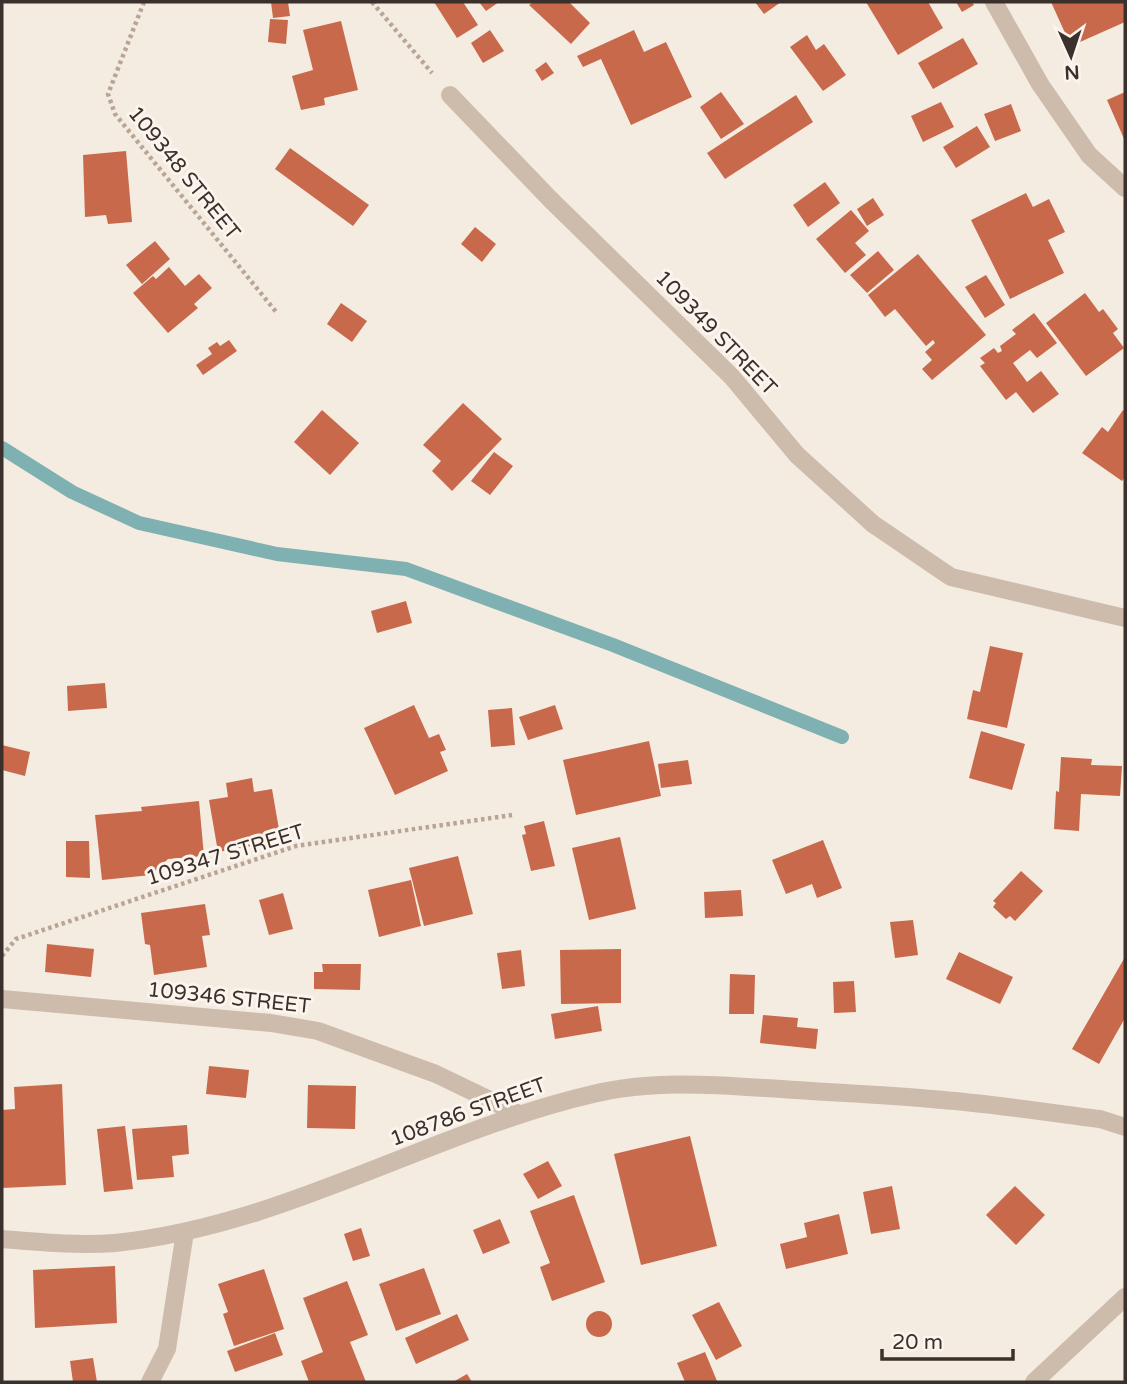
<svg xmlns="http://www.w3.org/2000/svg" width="1127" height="1384" viewBox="0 0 1127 1384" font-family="'Varela Round',sans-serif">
<rect width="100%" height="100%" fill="#f4ebe1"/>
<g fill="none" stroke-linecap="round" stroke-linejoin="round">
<path stroke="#7fb0b2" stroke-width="14" d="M2 448 72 492 139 523 277 554 406 569 613 645 842 737"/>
</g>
<path fill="#c8694b" d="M271 2H288L290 16 273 18Z
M434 2H463L478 25 457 38Z
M479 2H499L486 11Z
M533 2H571L570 3 590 23 571 44 529 5Z
M755 2H781L764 14Z
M866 2H928L943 28 898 55Z
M956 2H972L974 5 962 12Z
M1051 2H1125V22L1071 46Z
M270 19 288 20 286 44 268 42Z
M341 21 358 90 324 98 325 105 301 110 292 76 313 70 303 30Z
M490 30 504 51 483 63 471 43Z
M634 30 644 52 666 42 692 97 631 125 601 59 583 67 577 56Z
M807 35 816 50 824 44 846 75 823 91 790 47Z
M963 38 978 64 933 89 918 63Z
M546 62 554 73 542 81 535 70Z
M721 92 744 124 721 139 700 107Z
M1125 92V141L1107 100Z
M796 95 813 122 725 179 707 153Z
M941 102 954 127 923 142 911 116Z
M1011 104 1021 131 995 141 984 114Z
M977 126 990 147 956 168 943 147Z
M290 148 369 205 353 226 275 169Z
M126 151 132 222 108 224 106 215 85 217 83 155Z
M825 182 840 203 808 227 793 205Z
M1026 193 1033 207 1049 199 1065 232 1048 240 1064 273 1010 299 971 220Z
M873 198 884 215 867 226 857 209Z
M851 210 869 231 855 243 866 255 845 273 816 239Z
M475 227 496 244 482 262 461 244Z
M155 241 170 259 142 284 126 265Z
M878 251 894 270 867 293 850 275Z
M918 254 986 335 932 380 922 369 932 360 925 352 935 343 933 340 926 346 895 309 885 317 868 295Z
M169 267 185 286 199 274 212 288 194 304 198 308 168 333 133 293 153 276 156 279Z
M986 275 1005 305 985 318 965 287Z
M1085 293 1099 312 1103 309 1118 329 1113 333 1124 348 1086 376 1046 323Z
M341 303 367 321 352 342 327 324Z
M1034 313 1057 343 1037 358 1030 350 1013 363 1027 382 1041 371 1059 394 1033 413 1016 392 1006 400 980 366 985 363 980 358 994 348 998 353 1002 351 1000 346 1016 334 1012 330Z
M229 340 237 351 203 375 196 365 212 354 208 348 217 342 220 346Z
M463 403 502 439 452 491 432 471 441 461 423 445Z
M322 410 359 443 330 475 294 442Z
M1123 410 1125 412V477L1122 481 1082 453 1102 427 1108 432Z
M494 452 513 466 490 495 471 481Z
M406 601 412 623 377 633 371 611Z
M990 646 1023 653 1007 728 967 719 973 690 980 692Z
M105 683 107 708 68 711 67 686Z
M414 705 429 738 439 734 446 750 440 752 448 771 395 795 364 728Z
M555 705 563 729 528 740 519 717Z
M512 708 515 745 491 747 488 710Z
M981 731 1025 744 1012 790 969 778Z
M649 741 661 796 576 815 563 760Z
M2 745 30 752 25 776 2 770Z
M1061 757 1092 759 1091 765 1122 766 1120 796 1081 794 1079 831 1054 829 1056 791 1059 792Z
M688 760 692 784 661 788 658 764Z
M252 778 254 792 272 789 281 841 218 852 209 800 228 797 226 783Z
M199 801 204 856 168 859 151 875 102 880 95 815 142 811 141 807Z
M544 821 555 866 531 871 522 835 526 834 524 826Z
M620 837 636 909 589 920 572 848Z
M823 840 842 888 817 898 812 884 786 894 772 860Z
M66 841H89L90 878 66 877Z
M458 856 473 914 424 926 409 868Z
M1021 871 1043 891 1015 921 1010 916 1006 919 993 907 996 903 993 901Z
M411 880 421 926 379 937 368 890Z
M741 890 743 916 705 918 704 892Z
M283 893 293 929 269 935 259 900Z
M205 904 210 935 202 936 207 967 154 975 150 945 145 944 141 913Z
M913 920 918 955 895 958 890 922Z
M47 944 94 949 91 977 45 972Z
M621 949V1003L561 1004 560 950Z
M521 950 525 986 502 989 497 953Z
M959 952 1013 977 1000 1004 946 979Z
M1125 957V1018L1099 1064 1072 1049Z
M322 964H361L360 990 314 989V972H323Z
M730 974 755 975 754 1014H729Z
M854 981 856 1012 834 1013 833 982Z
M598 1006 602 1031 555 1039 551 1014Z
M763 1015 798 1018 797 1027 818 1029 816 1049 760 1043Z
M209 1066 249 1070 246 1098 206 1094Z
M62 1084 66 1185 2 1188V1110L15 1109 14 1087Z
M308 1085 356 1086 355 1129 307 1128Z
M187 1125 189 1154 172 1156 174 1177 137 1180 132 1129Z
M125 1126 133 1189 104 1192 97 1129Z
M690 1136 717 1246 641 1265 614 1154Z
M548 1161 562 1186 538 1199 523 1174Z
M892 1186 900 1229 871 1234 863 1192Z
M1015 1186 1045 1215 1016 1245 986 1215Z
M574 1195 605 1282 552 1301 540 1267 550 1263 530 1211Z
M839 1214 848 1254 786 1269 780 1244 807 1237 804 1223Z
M500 1219 510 1243 483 1254 473 1230Z
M361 1228 370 1256 353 1261 344 1234Z
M115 1266 117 1323 35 1328 33 1270Z
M424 1268 441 1314 396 1331 379 1284Z
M264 1269 284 1329 234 1346 223 1314 228 1312 218 1284Z
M347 1281 368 1335 350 1342 366 1382H309L301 1361 323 1352 303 1298Z
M719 1302 742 1346 716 1360 692 1315Z
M586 1324a13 13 0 1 1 26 0a13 13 0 1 1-26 0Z
M457 1314 469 1340 416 1364 405 1338Z
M275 1333 283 1355 235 1372 227 1351Z
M705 1352 717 1381 685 1382 677 1363Z
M93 1358 97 1382H73L70 1361Z
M467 1374 472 1382H453Z"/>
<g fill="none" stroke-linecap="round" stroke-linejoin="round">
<path stroke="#b9a596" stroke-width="4.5" stroke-dasharray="3.5 3.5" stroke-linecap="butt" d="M144 2 108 94 115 114 277 313
M372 2 432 73
M2 956 16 939 296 846 512 815"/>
<path stroke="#cdbbac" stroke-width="18" d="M994 2 1040 84 1089 155 1125 188
M450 95 551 200 732 377 797 455 873 524 951 577 1125 618
M2 999 271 1023 318 1031 436 1074 519 1114
M2 1239C39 1242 77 1246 115 1243 284 1226 430 1132 593 1094 658 1078 730 1086 796 1090 841 1093 886 1095 931 1099 988 1103 1044 1112 1100 1119L1125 1127
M150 1382 167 1349 185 1232
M1034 1382 1125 1297"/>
</g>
<g text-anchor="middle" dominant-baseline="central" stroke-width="6" stroke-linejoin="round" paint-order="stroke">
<g font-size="21" fill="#3b302b" stroke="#fbf5ee">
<text transform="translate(184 173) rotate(51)">109348 STREET</text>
<text transform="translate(716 333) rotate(46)">109349 STREET</text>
<text transform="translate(225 855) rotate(-17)">109347 STREET</text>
<text transform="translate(229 998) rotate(6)">109346 STREET</text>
<text transform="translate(468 1112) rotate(-20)">108786 STREET</text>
</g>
</g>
<rect width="1127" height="1384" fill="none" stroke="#3b302b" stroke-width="7"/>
<g transform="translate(1071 56) rotate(177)" stroke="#fbf5ee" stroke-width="5" paint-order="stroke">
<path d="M0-5L12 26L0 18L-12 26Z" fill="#3b302b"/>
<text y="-10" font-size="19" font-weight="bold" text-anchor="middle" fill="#3b302b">N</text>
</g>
<path d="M882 1349v10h131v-10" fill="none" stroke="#3b302b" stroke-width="3.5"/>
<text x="892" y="1349" font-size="21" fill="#3b302b" stroke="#fbf5ee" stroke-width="5" paint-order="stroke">20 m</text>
</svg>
